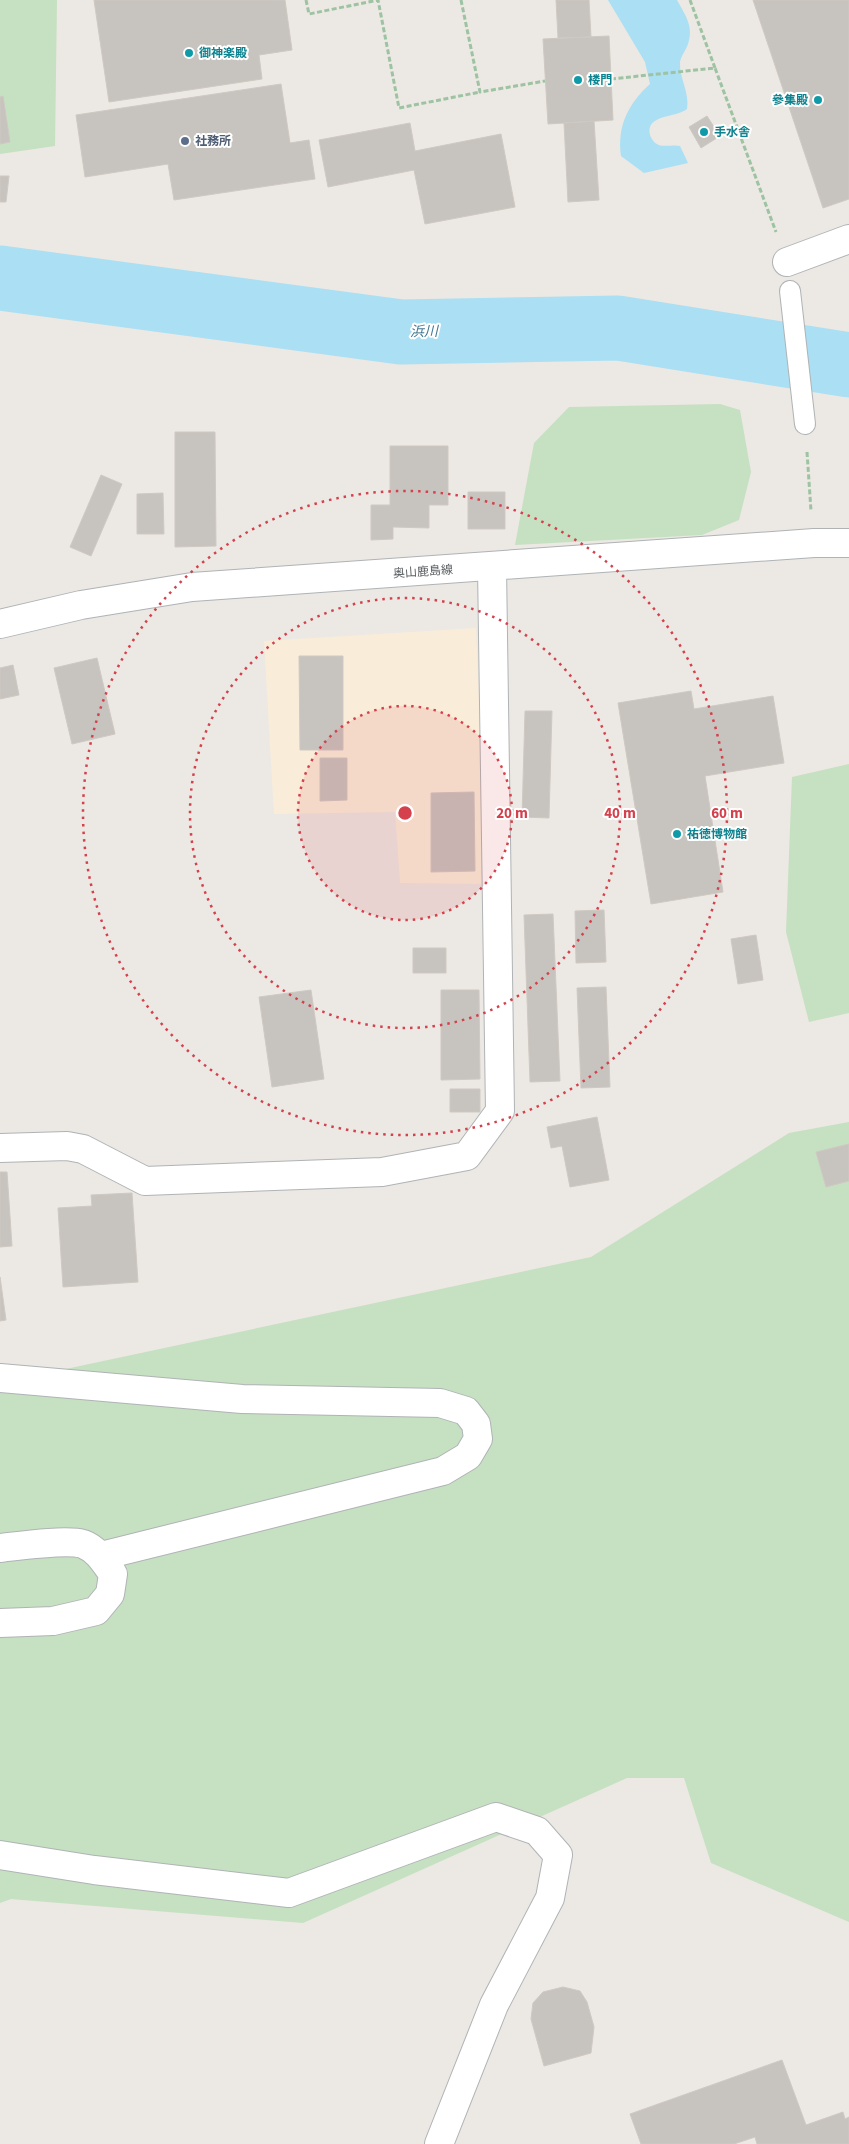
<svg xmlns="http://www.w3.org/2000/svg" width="849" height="2144" viewBox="0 0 849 2144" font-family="'Source Sans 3','Noto Sans JP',sans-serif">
<rect width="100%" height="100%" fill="#ece8e3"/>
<path fill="#f9edda" d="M476 628 487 884 400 883 395 812 274 814 264 641Z"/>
<path fill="#c6e0c2" d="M0 0H57L55 146 0 154Z
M720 404 740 410 751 472 739 520 702 535 515 545 534 443 569 407Z
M849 764V1013L809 1022 786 932 792 777Z
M849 1122V1922L711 1863 684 1778H627L303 1923 11 1899 0 1903V1383L591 1257 789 1133Z"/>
<path fill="#aadff4" d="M608 0H677C685 15 694 26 688 44 686 50 681 56 680 62 679 78 690 93 687 109 676 118 645 114 650 135 651 138 654 143 657 144 662 148 673 144 680 146L688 163 644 173 621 156C617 126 628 104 650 84L645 62Z"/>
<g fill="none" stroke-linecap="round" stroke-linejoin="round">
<path stroke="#aadff4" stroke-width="65" d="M0 278 401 332 618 328 849 365"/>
</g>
<path fill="#c7c3bf" stroke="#cfc9c2" d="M94 0H285L292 50 259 55 262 79 109 102Z
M556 0H589L591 37 558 38Z
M753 0H849V199L823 208Z
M609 36 613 120 548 124 543 39Z
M281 84 290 143 309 140 315 179 174 200 168 164 85 177 76 115Z
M3 96 10 142 0 144V97Z
M707 116 720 136 701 148 689 127Z
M594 121 599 200 568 202 564 123Z
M410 123 415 151 501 134 515 207 425 224 414 170 328 187 319 140Z
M0 176H9L6 202H0Z
M175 432H215L216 546 175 547Z
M390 446H448V505H429V528L393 527V539L371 540V505H390Z
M101 475 122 484 91 556 70 547Z
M468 492H505V529H468Z
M163 493 164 534H137V494Z
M299 656H343V750H300Z
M97 658 115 734 72 744 54 668Z
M13 665 19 695 0 699V668Z
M691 691 694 709 773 696 784 763 705 776 723 892 651 904 618 703Z
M525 711H552L549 818 522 817Z
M320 758H347V800L320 801Z
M474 792 475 871 431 872V793Z
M604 910 606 962 576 963 575 911Z
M553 914 560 1081 530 1082 524 915Z
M756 935 763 980 738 984 731 939Z
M413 948H446V973H413Z
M606 987 610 1087 581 1088 577 988Z
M311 990 324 1079 272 1087 259 997Z
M441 990H479L480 1079 441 1080Z
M450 1089H480V1112H450Z
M597 1117 609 1180 570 1187 562 1146 551 1148 547 1127Z
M849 1144V1181L826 1187 816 1152Z
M0 1172H7L12 1246 0 1247Z
M132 1193 138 1282 63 1287 58 1208 92 1206 91 1195Z
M0 1277 6 1320 0 1321Z
M563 1987 580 1991 587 2002 594 2027 591 2053 544 2066 531 2019 533 2003 543 1992Z
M782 2060 806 2125 843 2112 845 2119 849 2117V2144H757L755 2137 734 2144H641L630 2114Z"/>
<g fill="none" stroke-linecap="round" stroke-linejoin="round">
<defs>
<path id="pedestrian" d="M790 291 805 424"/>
<path id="minor" d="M787 262 849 239
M0 1148 67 1146 83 1149 145 1181 382 1172 467 1156 500 1111 492 567
M0 1378 242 1399 440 1403 466 1411 476 1424 478 1439 468 1456 443 1471 101 1556
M0 1548C18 1546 67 1539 83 1544 97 1549 105 1563 113 1574L110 1594 96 1611 53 1621 0 1623
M0 1855 94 1870 289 1893 496 1817 537 1831 558 1855 550 1898 494 2005 439 2144"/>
<path id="secondary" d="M0 624 81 605 192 587 814 543H849"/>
</defs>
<use href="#pedestrian" stroke="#b0b3b6" stroke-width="22"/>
<use href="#minor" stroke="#b0b3b6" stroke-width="30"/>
<use href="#secondary" stroke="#afb3b6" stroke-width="30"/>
<path stroke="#9dc3a2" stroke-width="3" stroke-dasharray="5 2.5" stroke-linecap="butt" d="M306 0 309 14 378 0 399 108 480 92
M461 0 480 92 545 81
M690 0 715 68
M611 79 715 68 776 232
M807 452 811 511"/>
<use href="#pedestrian" stroke="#fff" stroke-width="20"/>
<use href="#minor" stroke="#fff" stroke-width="28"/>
<use href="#secondary" stroke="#fff" stroke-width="28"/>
</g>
<circle cx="405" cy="813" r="107" fill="#d4404c" fill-opacity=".12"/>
<g fill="none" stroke="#d4404c" stroke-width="2.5" stroke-dasharray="2.5 5">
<circle cx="405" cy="813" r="107"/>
<circle cx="405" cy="813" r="215"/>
<circle cx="405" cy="813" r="322"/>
</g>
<g fill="#0f9aa8" stroke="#fff" stroke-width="2">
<circle cx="189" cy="53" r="5"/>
<circle cx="578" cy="80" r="5"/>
<circle cx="818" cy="100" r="5"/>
<circle cx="704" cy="132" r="5"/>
<circle cx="677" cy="834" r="5"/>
</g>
<circle fill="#5c6f8a" stroke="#fff" stroke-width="2" cx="185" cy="141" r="5"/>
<g text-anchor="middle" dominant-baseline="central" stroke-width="4" stroke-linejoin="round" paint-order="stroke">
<g font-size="12" font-weight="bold" fill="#0d838f" stroke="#fff" text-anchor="start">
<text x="199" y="53">御神楽殿</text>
<text x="588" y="80">楼門</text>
<text x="808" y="100" text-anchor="end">參集殿</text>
<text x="714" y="132">手水舎</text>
<text x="687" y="834">祐徳博物館</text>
</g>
<g font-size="12" font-weight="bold" fill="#4e5e75" stroke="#fff" text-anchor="start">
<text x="195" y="141">社務所</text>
</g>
<g font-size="12" fill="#5b5f61" stroke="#fff">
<text transform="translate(423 572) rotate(-4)">奥山鹿島線</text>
</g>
<g font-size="14" font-style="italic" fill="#437793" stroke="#fff">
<text transform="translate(424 332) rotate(-1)">浜川</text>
</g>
</g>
<circle cx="405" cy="813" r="8" fill="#d4404c" stroke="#fff" stroke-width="2.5"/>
<g font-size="15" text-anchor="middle" font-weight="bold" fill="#d4404c" stroke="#fff" stroke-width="4" stroke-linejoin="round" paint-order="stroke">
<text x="512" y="818">20 m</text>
<text x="620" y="818">40 m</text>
<text x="727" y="818">60 m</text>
</g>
</svg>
